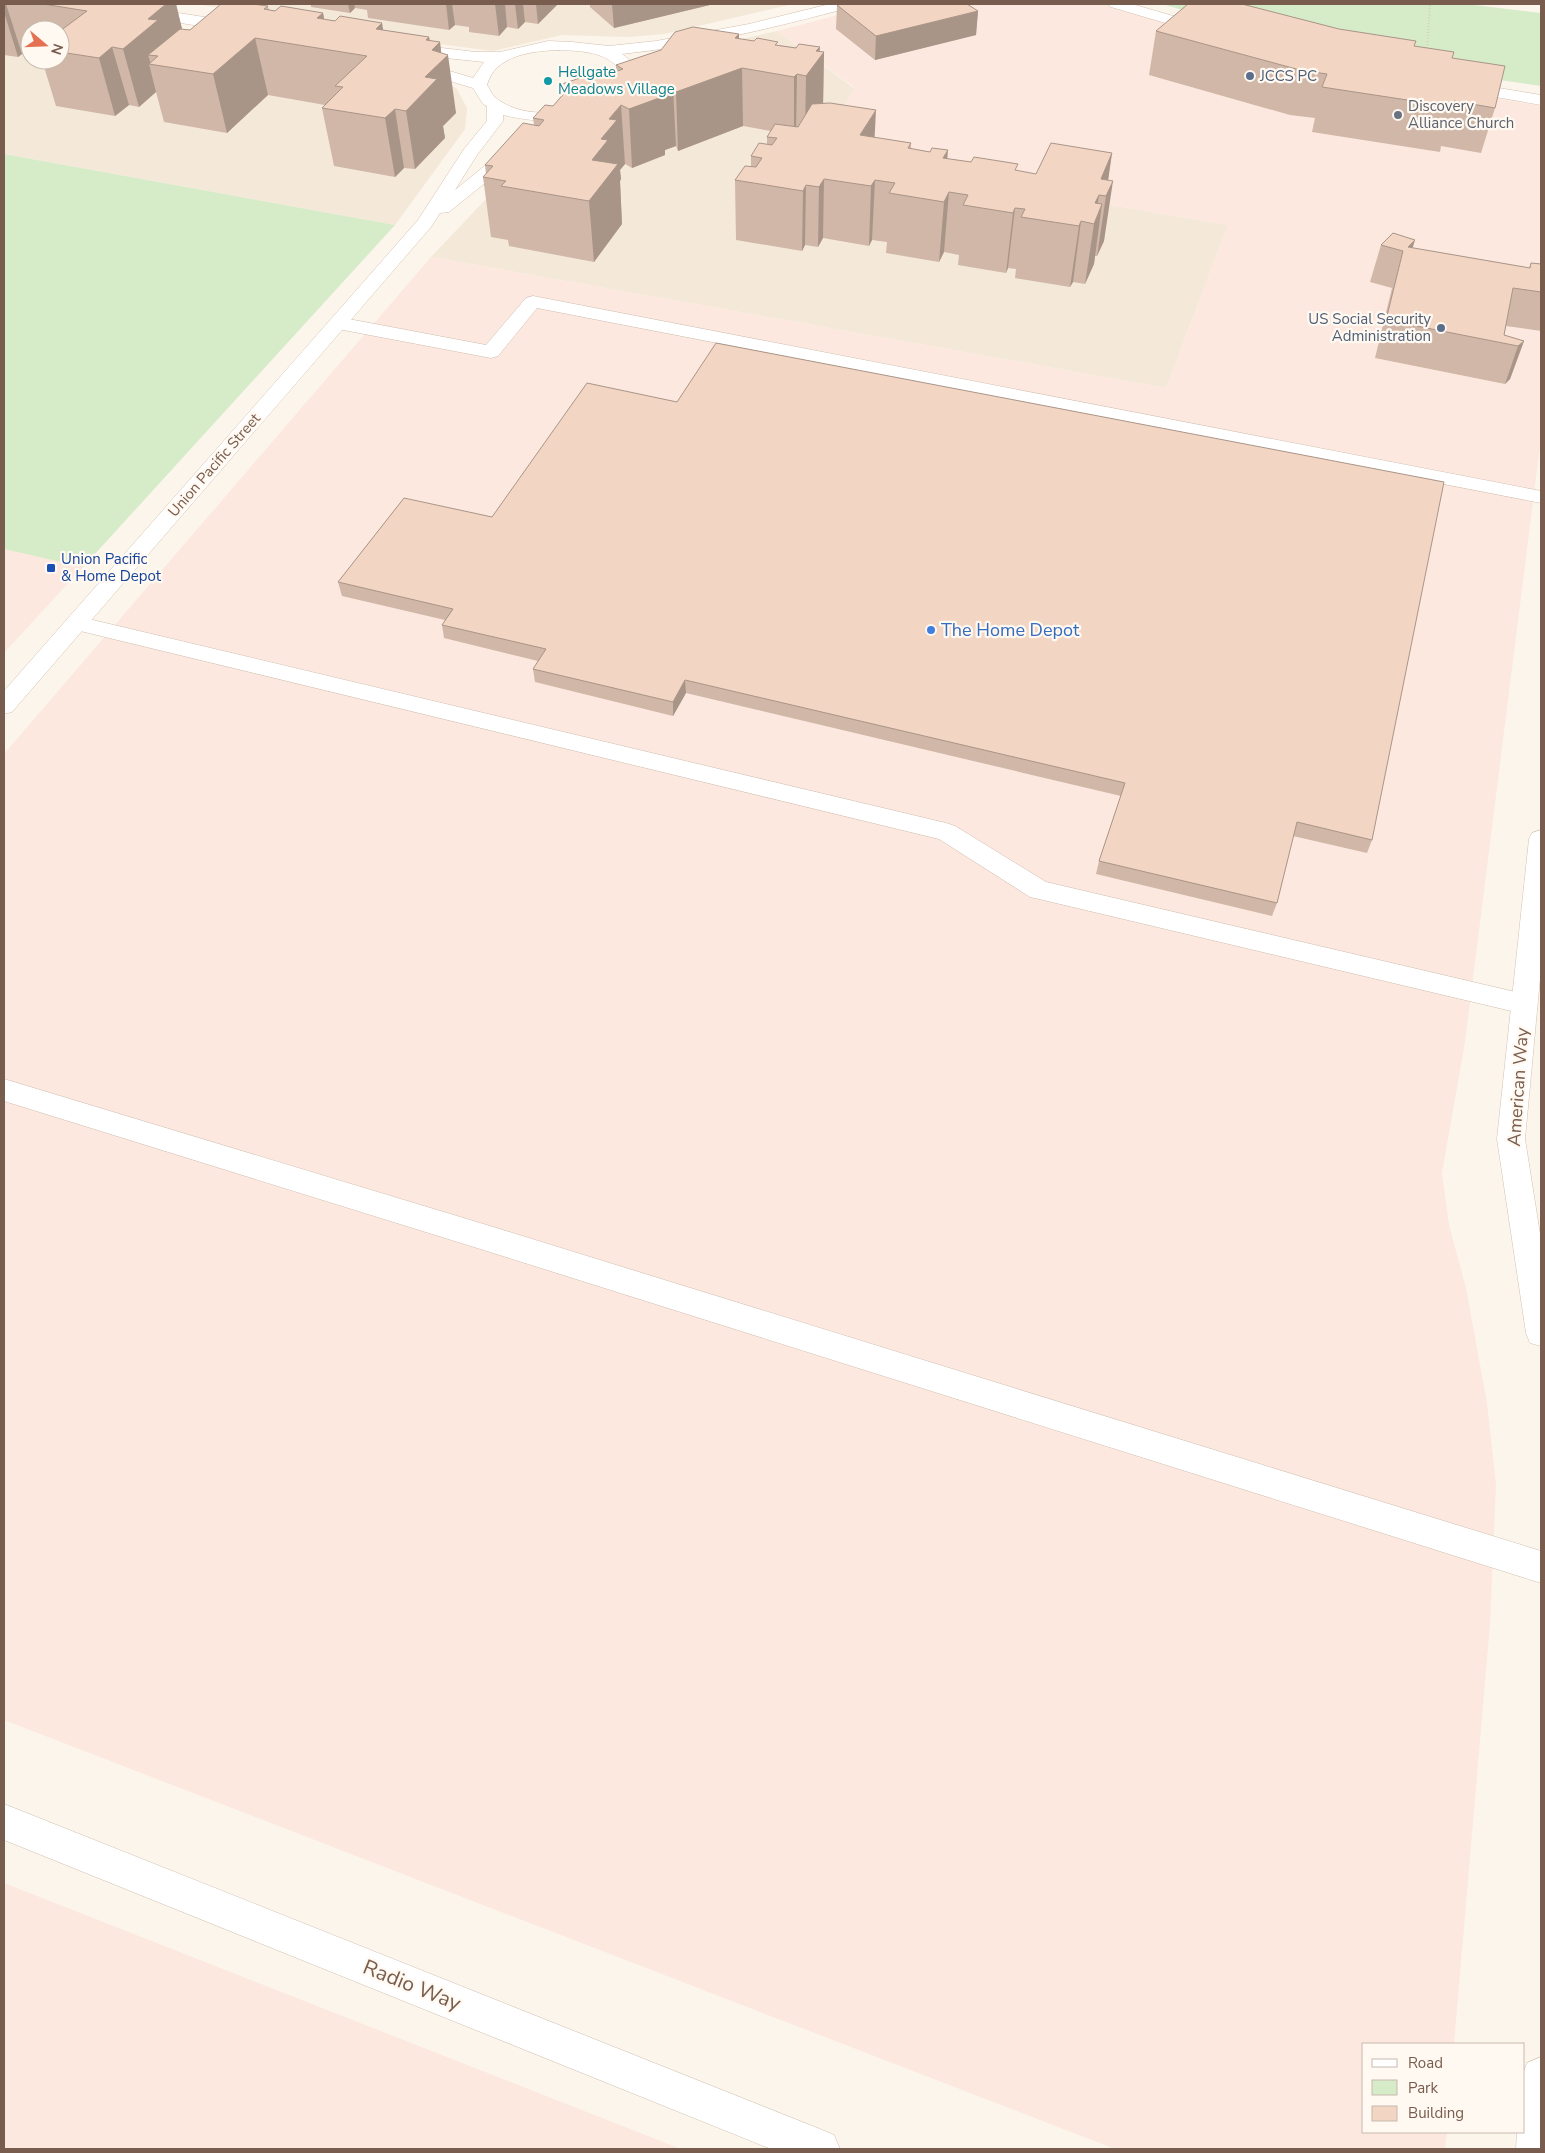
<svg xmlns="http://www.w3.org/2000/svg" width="1545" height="2153" viewBox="0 0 1545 2153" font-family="'Nunito Sans',sans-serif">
<rect width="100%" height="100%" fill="#fcf5eb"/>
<path fill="#f4e8d9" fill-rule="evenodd" d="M196 4H793L664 34 628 37 562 35 493 51 368 35 356 31Z
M4 11 437 76 457 89 467 108 465 129 395 225 4 154ZM30 30H60V60H30Z
M777 31 855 89 818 143 844 160 1228 225 1166 388 431 257 526 157 728 42Z"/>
<path fill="#fce8df" d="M880 4H1103L1341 71 1541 106V446L1539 454 1465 1042 1442 1173 1449 1225 1466 1288 1487 1403 1496 1484 1490 1624 1454 2044H1364V2132H1447L1445 2149H1115L4 1720V754L431 257 1166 388 1228 225 844 160 818 144 855 88 777 31Z
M4 549 83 567 4 653Z
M4 1883 681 2149H4Z"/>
<path fill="#d6ebc8" d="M1162 4H1466L1541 13V86L1423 69 1302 44Z
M4 154 395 225 83 567 4 549Z"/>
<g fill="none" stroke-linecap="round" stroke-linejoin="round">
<defs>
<path id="lane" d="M533 296 1541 491V503L537 308 498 356 491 358 338 329 331 327 329 323 331 319 338 317 486 345 526 298Z
M76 616 946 823 955 826 1046 882 1524 994 1533 997 1537 1004 1533 1011 1524 1014 1039 899 1030 897 939 839 68 628 65 623 68 618Z
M4 1079 490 1226 1541 1551V1583L490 1252 4 1101Z"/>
<path id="street" d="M4 1804 820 2129 834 2135 840 2149H771L4 1840Z"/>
<path id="secondary" d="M87 4H121L236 22 241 24 244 27 241 30 236 32 95 9 90 7Z
M830 4H855L852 7C776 27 700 46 622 54 633 61 637 70 640 82 610 125 549 126 503 115V121L477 155 455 190 488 163 507 144H519L521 148 519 152 500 171 449 212 440 213 431 227 12 712 4 714V691L418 220 464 149 487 121V106L483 104 473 88 410 69 408 66 410 63 416 61 473 78 484 62 407 54 402 52 399 49 402 46 407 44 476 52H500L548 41 572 42 609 46 656 41 749 24ZM559 50C584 51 617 52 624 81 597 112 529 125 496 98 492 95 490 89 487 85 495 55 532 51 559 50Z
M1108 4H1132L1211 27 1214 30 1211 33 1206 35 1111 7Z
M1462 82 1541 95V105L1456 90 1454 87 1456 84Z
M1541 830V968L1525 1139 1541 1240V1346L1530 1343 1526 1333 1497 1139 1529 839 1532 833Z
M1541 2057V2149H1516L1517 2132H1524V2071L1527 2063Z"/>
</defs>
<use href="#lane" stroke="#cfbeaf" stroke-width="1"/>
<use href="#street" stroke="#cfbeaf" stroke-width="1"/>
<use href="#secondary" stroke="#d5c0af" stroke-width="1"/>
<path stroke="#d7b8a5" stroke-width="2" stroke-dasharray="0.5 2.5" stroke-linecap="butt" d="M1427 51 1430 4"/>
<use href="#lane" fill="#fff" fill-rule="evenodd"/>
<use href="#street" fill="#fff" fill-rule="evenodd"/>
<use href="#secondary" fill="#fff" fill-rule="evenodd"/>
</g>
<path fill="#d0b7a7" d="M4 4H176L182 29 190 30 268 6 269 10 275 11 323 13 324 19 383 30 429 37 430 41 440 42 441 53 456 113 443 126 445 138 415 169 404 168 395 177 334 166 322 108 325 105 268 95 227 133 164 122 156 92 139 107 129 105 115 116 56 106 42 60H60V30H30V56L22 54 18 57 4 55Z
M311 4H558L538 24 525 22 518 29 507 27 499 36 469 32V27L455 25 449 30 368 18 367 10 355 8 350 13 311 7Z
M590 4H714L614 28 590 7Z
M837 5 978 11 976 35 875 60 836 29Z
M1339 29 1415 46 1452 58 1495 108 1481 153 1441 146 1440 152 1312 132 1315 118 1290 115 1149 75 1156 31Z
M739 39 824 52 823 103 874 138 911 143V149L947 159 1036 174 1112 153 1108 180 1104 241 1097 256H1095L1094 264 1085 284 1073 282 1070 287 1015 278 1016 269 1008 268 1006 273 958 265 959 255 944 252 939 262 886 253 887 242 872 240 869 246 823 238 818 247 805 245 802 251 736 240 735 180 751 167V156L767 144V137L771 131 743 126 678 151 676 146 665 150V155L632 168 625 164 620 170 621 179 620 181 622 224 594 262 509 246 508 240 491 237 483 177 486 174 485 165 534 125 533 118 553 106 561 98 559 85 609 74 616 71V65Z
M1381 245 1412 248 1529 268 1531 263 1541 264V331L1506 326 1504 335 1524 341 1510 379 1505 384 1375 358 1392 288 1370 282Z
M404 498 1372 840 1367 853 1293 836 1277 903 1272 916 1096 874 1099 861 1121 796 686 693 673 716 535 682 533 669 538 661 444 638 442 625 445 620 342 596 338 582Z"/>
<path fill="#a99588" d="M4 4H6L22 54 18 57 4 12Z
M166 4H176L188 54 158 56 148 55 151 64H149L156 92 139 107 123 49 148 19Z
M348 4H354L355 8 350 13Z
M446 4H452L455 25 449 30Z
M495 4H505L507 27 499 36Z
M515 4H523L525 22 518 29Z
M536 4H558L538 24Z
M612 4H714L614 28Z
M978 11 976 35 875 60 876 36Z
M323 13 330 50 317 18Z
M382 23 392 80 376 29Z
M739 34V69L742 68 743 126 678 151 676 92Z
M429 37 434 68 432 50 440 42 442 60 448 55 456 113 443 126 445 138 415 169 406 111 425 77 426 40Z
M255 38 268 95 227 133 213 74Z
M112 47 129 105 115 116 99 58Z
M820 47 819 58 824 52 823 110 805 134 806 76 816 51Z
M797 74 796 132 794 135V77Z
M673 88 676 146 665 150V155L632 168 629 109 659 92Z
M621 105 625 164 620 170 621 179 620 181 622 224 594 262 589 201 592 160 609 119Z
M395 109 404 168 395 177 385 118Z
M876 110 873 169 860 135Z
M948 150 944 201 949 192 944 252 939 262 944 202 943 158Z
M1112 153 1106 195 1113 181 1104 241 1097 256 1106 196 1099 195 1095 222 1102 204 1094 264 1085 284 1094 224 1095 203 1101 179Z
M824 179 823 238 818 247 819 187Z
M875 180 872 240 869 246 871 186Z
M806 185 805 245 802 251 803 191Z
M1015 208 1008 268 1006 273 1013 213Z
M1081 221 1073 282 1070 287 1079 226Z
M1415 240 1404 277 1408 247Z
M1524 341 1510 379 1505 384 1518 346Z
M685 680 686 693 673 716V702Z"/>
<path fill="#f2d5c2" stroke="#a99588" d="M43 4H166L148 19 158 20 123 49 112 47 99 58 60 52V31L87 11Z
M221 4H252L268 6 264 9 275 11 281 6 323 13 317 18 335 21 340 16 382 23 376 29 429 37 426 40 440 42 432 50 448 55 425 77 437 79 406 111 395 109 385 118 322 108 343 87 335 86 367 56 255 38 213 74 149 64 158 56 148 55 180 29 190 30Z
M843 4H967L978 11 876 36 837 5Z
M1188 4H1242L1339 29 1416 41 1414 46 1454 52 1452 58 1505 66 1495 108 1454 101 1453 107 1322 87 1327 74 1300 70 1156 31Z
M693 27 739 34 735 38 754 41 757 38 778 42 775 45 796 48 799 44 820 47 816 51 824 52 806 76 797 74 794 77 742 68 676 92 673 88 659 92 662 97 629 109 621 105 609 119 617 120 601 139 608 140 592 160 618 164 589 201 501 186 506 181 483 177 493 166 485 165 523 123 539 126 544 120 533 118 545 105 553 106 567 90 559 85 604 70 609 74 623 69 616 65 661 50 675 32Z
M830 103 876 110 860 135 911 143 908 148 930 152 932 148 948 150 943 158 971 162 974 157 1018 164 1015 170 1036 174 1051 143 1112 153 1101 179 1113 181 1106 196 1099 195 1095 203 1102 204 1094 224 1081 221 1079 226 1021 217 1025 209 1015 208 1013 213 963 205 968 195 949 192 944 202 889 193 895 183 875 180 871 186 824 179 819 187 806 185 803 191 735 180 745 166 756 167 762 158 751 156 759 143 772 145 777 138 767 137 775 124 798 127 812 104Z
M1393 233 1415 240 1408 247 1530 268 1531 263 1541 264V292L1513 288 1504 335 1524 341 1518 346 1386 320 1403 251 1381 245Z
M716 343 1444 482 1372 840 1297 822 1277 903 1099 861 1125 783 685 680 673 702 533 669 546 649 442 625 453 609 338 582 404 498 492 517 587 383 677 402Z"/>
<g fill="#5c6f8a" stroke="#fff9f1" stroke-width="2">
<circle cx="1250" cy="76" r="5"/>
<circle cx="1441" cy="328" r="5"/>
</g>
<circle fill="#0f9aa8" stroke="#fff9f1" stroke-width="2" cx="548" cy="81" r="5"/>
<circle fill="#6b7280" stroke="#fff9f1" stroke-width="2" cx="1398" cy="115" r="5"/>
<rect fill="#1a4fb4" stroke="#fff9f1" stroke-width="2" x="46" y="563" width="10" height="10" rx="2.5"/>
<circle fill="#3f7fe0" stroke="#fff9f1" stroke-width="2" cx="931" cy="630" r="5"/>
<g text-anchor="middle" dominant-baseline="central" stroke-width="4.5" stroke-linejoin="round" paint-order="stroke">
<g font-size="15" fill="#0d838f" stroke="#fff9f1" text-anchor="start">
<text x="558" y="72">Hellgate<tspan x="558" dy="17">Meadows Village</tspan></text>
</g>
<g font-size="15" fill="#4e5e75" stroke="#fff9f1" text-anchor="start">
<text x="1260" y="76">JCCS PC</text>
<text x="1431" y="319" text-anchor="end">US Social Security<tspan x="1431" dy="17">Administration</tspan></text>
</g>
<g font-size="15" fill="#5b616d" stroke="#fff9f1" text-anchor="start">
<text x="1408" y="106">Discovery<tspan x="1408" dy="17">Alliance Church</tspan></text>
</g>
<g font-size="15" fill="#785c4d" stroke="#fff9f1">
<text transform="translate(214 465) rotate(-49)">Union Pacific Street</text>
</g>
<g font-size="15" fill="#164399" stroke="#fff9f1" text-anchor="start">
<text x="61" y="559">Union Pacific<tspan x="61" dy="17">&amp; Home Depot</tspan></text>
</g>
<g font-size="18" fill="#366cbe" stroke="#fff9f1" text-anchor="start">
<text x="941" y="630">The Home Depot</text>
</g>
<g font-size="18" fill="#785c4d" stroke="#fff9f1">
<text transform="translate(1518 1087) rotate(-86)">American Way</text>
</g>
<g font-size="21" fill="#785c4d" stroke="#fff9f1">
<text transform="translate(412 1985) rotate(22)">Radio Way</text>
</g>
</g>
<rect width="1545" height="2153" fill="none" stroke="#785c4d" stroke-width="10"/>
<rect x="1362" y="2043" width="162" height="90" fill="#fff9f1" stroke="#c9baaf"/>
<rect x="1372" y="2059" width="25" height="8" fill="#ffffff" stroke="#c9baaf"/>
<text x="1408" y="2068" font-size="15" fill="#785c4d">Road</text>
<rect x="1372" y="2080" width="25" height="15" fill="#d6ebc8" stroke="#c9baaf"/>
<text x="1408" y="2093" font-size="15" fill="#785c4d">Park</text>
<rect x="1372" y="2106" width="25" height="15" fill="#f2d5c2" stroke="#c9baaf"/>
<text x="1408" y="2118" font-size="15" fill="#785c4d">Building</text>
<g transform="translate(45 45) rotate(109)"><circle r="24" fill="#fff9f1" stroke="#c9baaf"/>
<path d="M0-4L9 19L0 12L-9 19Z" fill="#e47252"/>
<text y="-8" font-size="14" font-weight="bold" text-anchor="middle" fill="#785c4d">N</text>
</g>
</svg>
